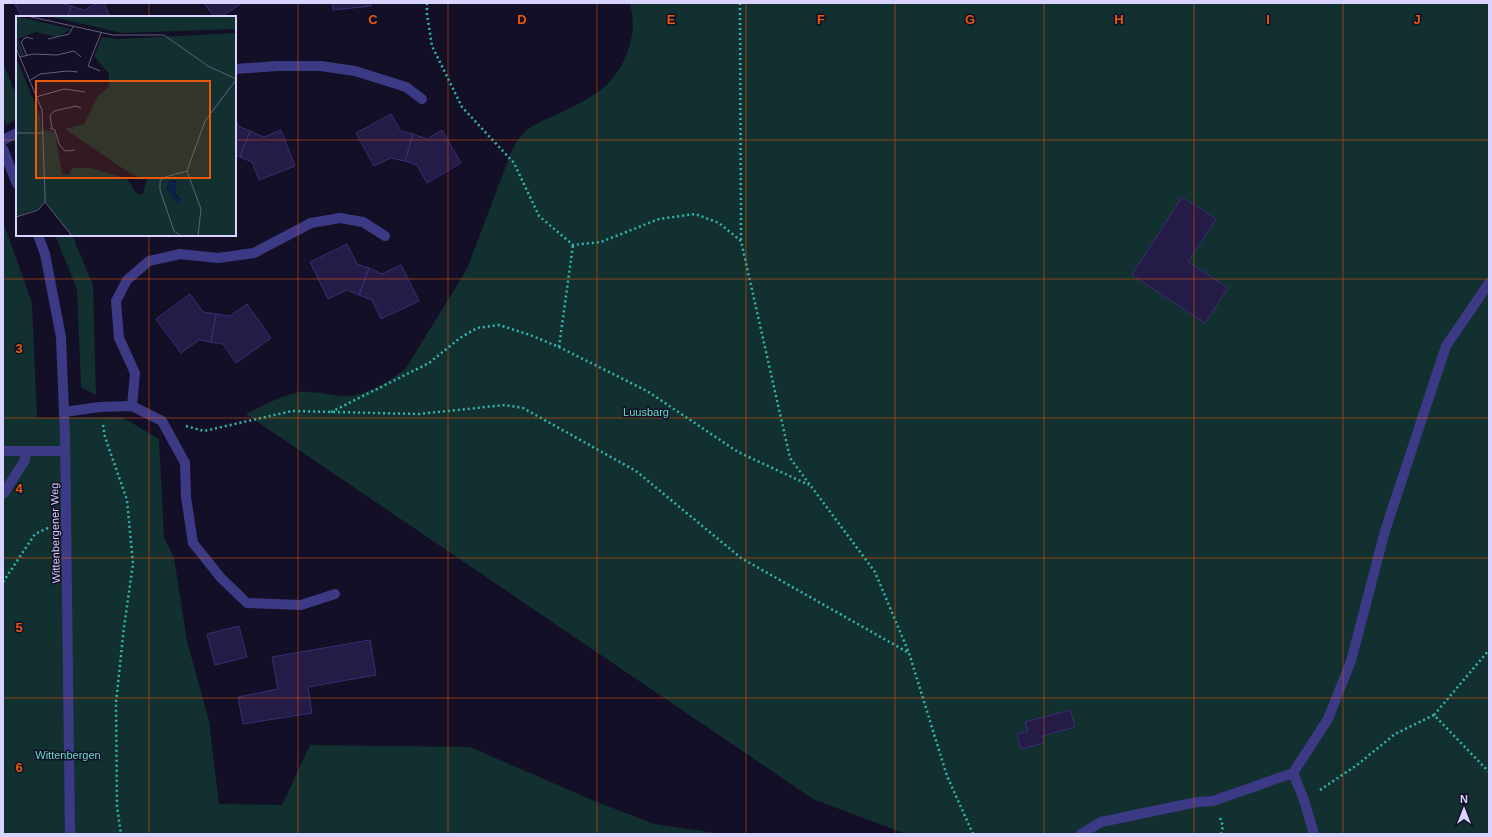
<svg xmlns="http://www.w3.org/2000/svg" width="1492" height="837" viewBox="0 0 1492 837" font-family="Arial,sans-serif">
<rect width="100%" height="100%" fill="#130f26"/>
<path fill="#12302f" d="M630 3H1489V834H906L813 799 246 414C263 406 281 395 300 392 313 391 329 395 342 396 362 398 391 381 406 368L467 269 512 150C514 146 517 141 520 137 530 124 548 119 562 112 574 106 591 98 602 89 617 77 630 53 632 34 634 23 632 13 630 3Z
M3 62 17 98V119L6 125 3 116Z
M3 221 32 303 37 418 122 417 159 439 164 537 174 558 187 641 209 721 219 804 282 805 310 745 470 747 597 802 654 824 723 834H3Z
M55 235H72L93 285 96 395 81 387 77 289Z"/>
<path fill="#241b47" stroke="#3b2d73" d="M18 3H61L71 6 68 17H22L15 5Z
M98 3H104L110 17H68L71 6 84 10Z
M204 3H242L221 17H214Z
M332 3H371V6L333 10Z
M391 114 401 131 413 134 405 161 391 158 374 166 356 133Z
M235 119 238 126 250 131 240 157 235 155Z
M281 130 295 166 259 180 252 162 240 157 250 131 264 137Z
M442 130 461 163 427 183 417 165 405 161 413 134 427 139Z
M1182 197 1216 219 1188 262 1228 288 1205 323 1132 275Z
M347 244 357 264 369 268 359 295 347 290 328 299 310 262Z
M401 265 419 301 381 319 372 300 359 295 369 268 382 274Z
M190 294 203 312 216 314 211 342 199 340 181 353 156 319Z
M247 304 271 338 236 363 223 344 211 342 216 314 230 316Z
M239 626 247 657 215 665 207 634Z
M370 640 376 675 308 687 312 713 243 724 238 697 278 689 272 657Z
M1070 710 1075 727 1042 736 1044 743 1021 749 1017 734 1028 731 1025 722Z"/>
<g fill="none" stroke-linecap="round" stroke-linejoin="round">
<path stroke="#2fb8b0" stroke-width="2.5" stroke-dasharray="2 3" stroke-linecap="butt" d="M427 3V14L432 46 462 107 514 163 539 216 573 245 601 242 659 219 695 214 719 223 741 241 790 458 875 572 909 653 947 776 973 834
M740 3 741 240
M559 347 573 245
M331 412 429 363 460 338 477 328 499 325 530 335 559 347 647 391 738 452 809 485
M103 425 105 437 127 500 133 564 124 627 116 702 117 807 121 834
M186 426 204 431 292 411 419 414 505 405 523 408 636 471 741 558 909 653
M3 582 35 534 48 528
M1434 715 1489 650
M1320 790 1357 765 1395 734 1434 715 1489 772
M1220 818 1223 826 1221 834"/>
<path stroke="#3d3a85" stroke-width="10" d="M235 69 277 66H321L355 71 406 87 422 99
M3 140 17 133
M3 149 17 184
M38 235 45 254 61 337 65 437 70 834
M132 406 135 373 119 338 116 301 127 280 149 261 180 254 218 258 254 253 311 223 340 218 363 222 385 236
M64 412 100 407 132 406 162 421 185 463 186 497 193 543 221 578 247 603 301 605 335 594
M3 451H65
M4 493 25 460V451
M1293 773 1304 800 1314 834
M1081 834 1101 822 1197 802 1213 801 1293 773 1328 719 1351 661 1385 531 1446 346 1489 283"/>
</g>
<path fill="none" stroke="#e8590c" stroke-width="1" stroke-opacity="0.55" d="M149 3V17M298 3V834M448 3V834M597 3V834M746 3V834M895 3V834M1044 3V834M1194 3V834M1343 3V834M3 140H17M235 140H1489M149 235V834M3 279H1489M3 418H1489M3 558H1489M3 698H1489"/>
<g text-anchor="middle" dominant-baseline="central" stroke-width="3" stroke-linejoin="round" paint-order="stroke">
<g font-size="11" fill="#5fe0c0" stroke="#130f26">
<text x="646" y="412">Luusbarg</text>
<text x="68" y="755">Wittenbergen</text>
</g>
<g font-size="11" fill="#d9d4ff" stroke="#130f26">
<text transform="translate(55 533) rotate(-91)">Wittenbergener Weg</text>
</g>
</g>
<g transform="translate(16 16)">
<rect width="220" height="220" fill="#130f26"/>
<path d="M0 0 55 13 41 21 20 16 2 23 8 39 5 40 0 26ZM32 0H220V13L106 17ZM220 17V220H56L29 185 22 193 0 200V41L24 100 25 113 39 116 46 158 53 159 56 152H75L111 163 120 177 126 179 131 164 115 158 49 113 68 108 81 81 93 71V58L78 40 86 21 103 23ZM156 164 160 165 159 177 165 184 154 178 151 173 153 165Z" fill="#12302f" fill-rule="evenodd"/>
<path d="M154 164 161 167 159 177 166 189 158 184 151 173Z" fill="#0c2248"/>
<path fill="none" stroke="#625e7d" stroke-width="1" d="M11 0 97 19H148L192 50 220 63M32 23 53 18 57 11M0 32 26 94 29 180V186L22 194 0 201M11 40 5 26 10 21 17 23M4 41 17 38 41 39 58 35 65 41M84 55 72 50 85 17M13 65 24 58 51 55 62 56M20 81 48 73 69 76M34 112 39 114 43 128 49 135 59 134M36 112 34 100 38 95 60 90 65 92M0 117H28M171 155 185 193 182 220M29 186 56 220M165 220 158 215 144 174V165L149 161 171 155 189 105 220 64"/>
<path fill="#e8590c" fill-opacity="0.15" stroke="#e8590c" stroke-width="2" d="M20 65H194V162H20Z"/>
<rect width="220" height="220" fill="none" stroke="#d9d4ff" stroke-width="2"/>
</g>
<g font-size="13" text-anchor="middle" font-weight="bold" fill="#e8590c" stroke="#130f26" stroke-width="3" stroke-linejoin="round" paint-order="stroke">
<text x="373" y="24">C</text>
<text x="522" y="24">D</text>
<text x="671" y="24">E</text>
<text x="821" y="24">F</text>
<text x="970" y="24">G</text>
<text x="1119" y="24">H</text>
<text x="1268" y="24">I</text>
<text x="1417" y="24">J</text>
<text x="19" y="353">3</text>
<text x="19" y="493">4</text>
<text x="19" y="632">5</text>
<text x="19" y="772">6</text>
</g>
<rect width="1492" height="837" fill="none" stroke="#d9d4ff" stroke-width="8"/>
<g transform="translate(1464 809)" stroke="#130f26" stroke-width="3" paint-order="stroke">
<path d="M0-3L7 15L0 10L-7 15Z" fill="#d9d4ff"/>
<text y="-6" font-size="11" font-weight="bold" text-anchor="middle" fill="#d9d4ff">N</text>
</g>
</svg>
